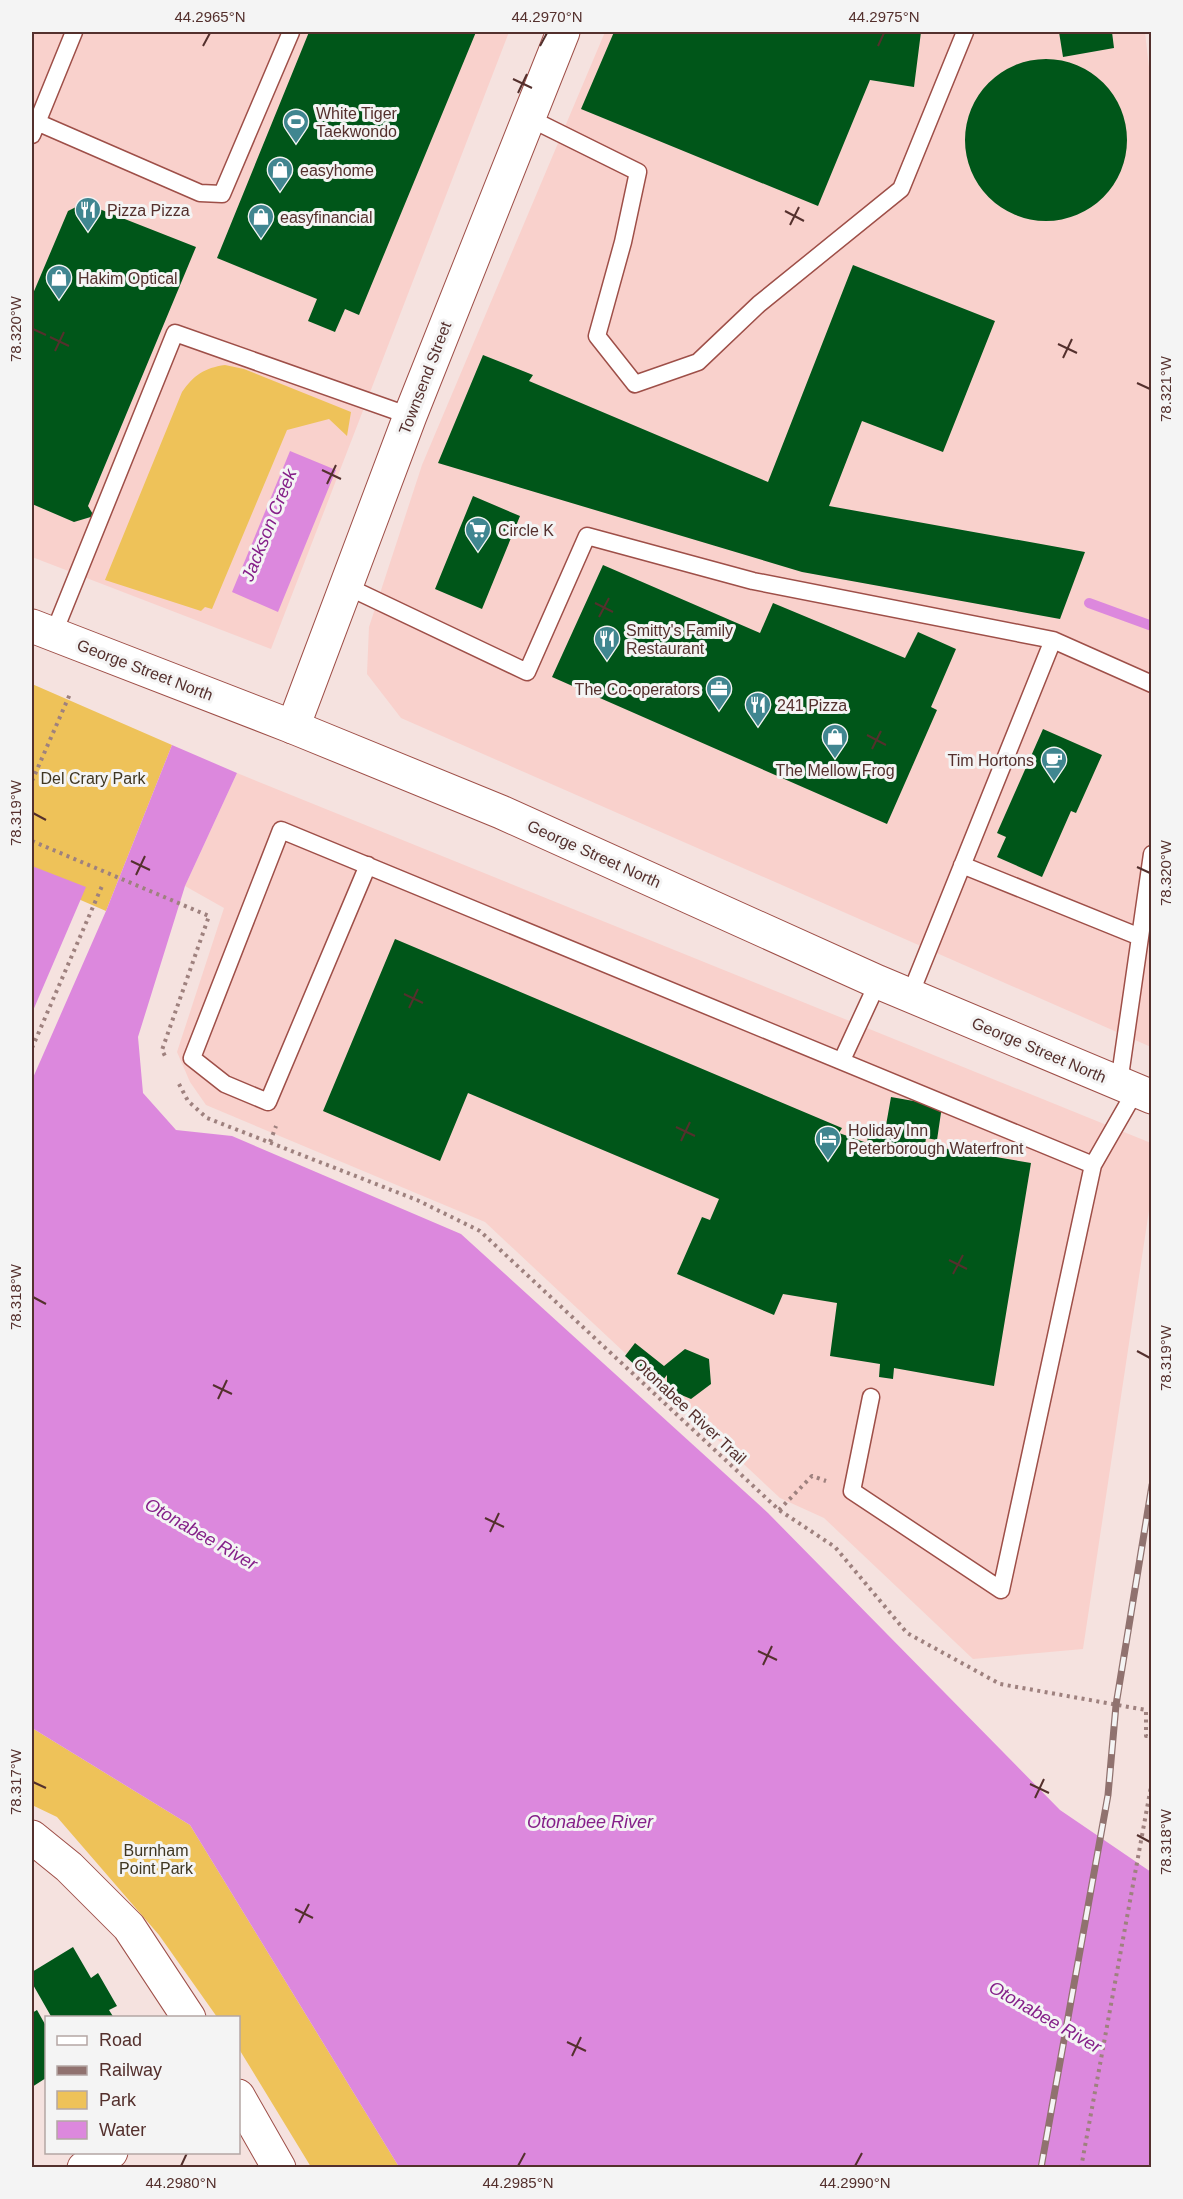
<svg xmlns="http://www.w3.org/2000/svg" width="1183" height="2199" viewBox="0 0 1183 2199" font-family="Helvetica,sans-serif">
<rect width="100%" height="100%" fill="#f5e2df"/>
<path fill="#f9d1cc" d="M32 32H509L271 649 32 557Z
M605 32H1145L1152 94 1151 1047 401 718 367 674 369 627 422 465Z
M237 773 1151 1143V1197L1083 1649 973 1659 824 1518 780 1498 485 1222 206 1105 190 1082 177 1052 224 908 185 886Z"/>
<path fill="#eec259" d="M225 365 244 369 351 412 347 436 329 419 287 430 212 609 205 607 201 611 105 580 182 392C194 375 204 368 225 365Z
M32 684 172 745 106 911 32 879Z
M32 1728 190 1825 399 2167H311L239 2049 238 2018 217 2017 159 1935 57 1817 32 1805Z"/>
<path fill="#dc88dd" d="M290 451 336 470 278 612 232 592Z
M172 745 237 773 185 886 138 1037 143 1093 176 1130 232 1136 461 1234 768 1513 1060 1810 1151 1872V2167H399L190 1825 32 1728V1080L106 911Z
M32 866 86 887 32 1013Z"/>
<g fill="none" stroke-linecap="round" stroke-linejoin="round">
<path stroke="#dc88dd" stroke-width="10" d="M1089 603 1152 626"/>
</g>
<path fill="#005619" d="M309 32H476L359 315 345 309 335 332 308 321 317 299 217 258Z
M614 32H921L914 87 870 80 818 206 581 109Z
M1059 32H1112L1114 48 1063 57Z
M965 140a81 81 0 1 1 162 0a81 81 0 1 1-162 0Z
M84 203 196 247 88 506 94 516 74 522 32 504V318L34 312 32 311V296L68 211Z
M853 265 995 321 943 452 862 421 829 506 1085 552 1060 619 802 572 438 463 483 355 533 375 529 381 768 482Z
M473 496 520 516 482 609 435 589Z
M603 565 760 633 773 603 905 658 918 632 956 649 931 707 937 710 887 824 552 677Z
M1043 729 1102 755 1076 813 1071 811 1042 877 997 857 1006 837 997 833Z
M395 939 842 1128 839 1133 867 1143 868 1135 899 1140 900 1134 885 1131 891 1097 942 1106 937 1140 926 1138 925 1145 1031 1163 994 1386 894 1368 893 1379 879 1377 880 1364 830 1356 837 1303 783 1294 774 1315 677 1274 702 1217 710 1220 719 1199 468 1093 440 1161 323 1111Z
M635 1343 664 1366 685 1349 709 1359 711 1384 691 1399 667 1389 672 1385H667V1375L658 1386 625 1356Z
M73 1947 91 1978 98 1973 117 2006 109 2010 114 2018H52L32 1983V1972Z
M37 2010 46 2026V2078L32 2087V2013Z"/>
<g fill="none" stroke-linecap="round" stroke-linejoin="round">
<defs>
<path id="service" d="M529 118 638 172 623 242 597 336 635 384 698 362 759 304 901 189 965 32
M32 120 200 193 222 194 291 32
M32 135 74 32
M346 586 527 672 587 536 753 581 1053 640 1152 684
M53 635 175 333 410 416
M368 865 268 1102 225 1084 192 1058 281 830C552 940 823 1051 1093 1165
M962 865 1140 937
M910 995 1053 640
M842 1060 878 982
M1119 1083 1152 854
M871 1397 852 1491 1001 1590 1093 1165 1136 1090"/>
<path id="minor" d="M293 727 410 416 563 32
M32 1837 69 1867 129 1927 189 2018
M238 2096 279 2168
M84 2168 111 2152"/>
<path id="secondary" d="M32 626 293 727 501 812 878 982 1152 1097"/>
</defs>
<use href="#service" stroke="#9e4f48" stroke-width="19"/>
<use href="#minor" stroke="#9e4f48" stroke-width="35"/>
<use href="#secondary" stroke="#9e4f48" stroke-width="35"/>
<path stroke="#9e817e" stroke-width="4" stroke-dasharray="3 4.5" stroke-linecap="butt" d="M32 781 70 694
M32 841 209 916 162 1050 165 1056
M32 1048 102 886
M179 1084 188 1101 207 1118 417 1200 480 1231 779 1510 835 1547 907 1633 1000 1684 1146 1710V1736H1152
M270 1142 276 1126
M779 1510 812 1476 826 1481
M1081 2168 1152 1781"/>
<use href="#service" stroke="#fff" stroke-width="16"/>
<use href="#minor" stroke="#fff" stroke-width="33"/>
<use href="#secondary" stroke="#fff" stroke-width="33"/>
<defs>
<path id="rail" d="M1041 2168 1108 1795 1116 1705 1152 1485"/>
</defs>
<use href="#rail" stroke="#90726f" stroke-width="7"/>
<use href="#rail" stroke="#f4f4f4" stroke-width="4.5" stroke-dasharray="14" stroke-linecap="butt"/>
</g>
<path fill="none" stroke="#54302d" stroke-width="2" d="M203 46 210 33M540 46 547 33M878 46 884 33M513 79 532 88M518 93 527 74M785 211 804 221M790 225 799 207M33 329 46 335M50 337 69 346M1058 344 1077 353M55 351 64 332M1063 358 1072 339M1137 383 1150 389M322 470 341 479M327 484 336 465M595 603 613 612M599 617 609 598M867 735 886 745M872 749 881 731M33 813 46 820M131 861 150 870M1137 867 1150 873M136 875 145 856M404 994 423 1003M409 1008 418 989M676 1127 695 1136M681 1141 690 1122M949 1260 967 1269M953 1274 963 1255M33 1297 46 1304M1137 1351 1150 1358M213 1385 232 1394M218 1399 227 1380M485 1518 504 1527M490 1532 499 1513M758 1651 777 1660M763 1665 772 1646M33 1782 46 1788M1030 1784 1049 1793M1035 1798 1044 1779M1137 1835 1150 1842M295 1909 313 1918M299 1923 309 1904M567 2042 586 2051M572 2056 581 2037M181 2166 187 2153M518 2166 525 2153M855 2166 862 2153"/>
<defs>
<symbol id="stadium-pin" viewBox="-11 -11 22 30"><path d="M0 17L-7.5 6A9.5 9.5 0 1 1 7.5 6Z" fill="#408690" stroke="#f4f4f4"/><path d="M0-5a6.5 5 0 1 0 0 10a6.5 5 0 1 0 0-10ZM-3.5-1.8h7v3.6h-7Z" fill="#fff"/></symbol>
<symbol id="shop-pin" viewBox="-11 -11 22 30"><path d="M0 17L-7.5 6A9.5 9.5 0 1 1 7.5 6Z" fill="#408690" stroke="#f4f4f4"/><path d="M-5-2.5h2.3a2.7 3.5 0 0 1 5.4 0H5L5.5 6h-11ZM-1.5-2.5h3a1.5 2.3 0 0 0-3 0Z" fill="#fff"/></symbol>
<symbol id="restaurant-pin" viewBox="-11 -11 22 30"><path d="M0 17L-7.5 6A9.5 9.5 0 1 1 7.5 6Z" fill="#408690" stroke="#f4f4f4"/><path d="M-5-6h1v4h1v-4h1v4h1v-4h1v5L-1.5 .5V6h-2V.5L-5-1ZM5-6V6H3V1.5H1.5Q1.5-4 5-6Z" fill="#fff"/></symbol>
<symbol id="supermarket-pin" viewBox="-11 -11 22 30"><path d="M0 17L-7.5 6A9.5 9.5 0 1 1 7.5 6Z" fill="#408690" stroke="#f4f4f4"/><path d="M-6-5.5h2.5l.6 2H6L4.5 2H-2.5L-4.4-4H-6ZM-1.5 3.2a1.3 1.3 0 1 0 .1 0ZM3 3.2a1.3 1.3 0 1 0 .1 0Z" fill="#fff"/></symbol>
<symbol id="office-pin" viewBox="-11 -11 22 30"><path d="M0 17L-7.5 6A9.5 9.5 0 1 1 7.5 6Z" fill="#408690" stroke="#f4f4f4"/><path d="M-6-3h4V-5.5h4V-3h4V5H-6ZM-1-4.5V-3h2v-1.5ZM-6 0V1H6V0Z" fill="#fff"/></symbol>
<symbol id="cafe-pin" viewBox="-11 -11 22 30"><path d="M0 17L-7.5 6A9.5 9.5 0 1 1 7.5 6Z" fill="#408690" stroke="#f4f4f4"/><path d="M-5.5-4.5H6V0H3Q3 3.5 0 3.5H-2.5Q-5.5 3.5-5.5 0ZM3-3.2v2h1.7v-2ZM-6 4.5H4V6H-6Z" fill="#fff"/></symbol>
<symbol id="hotel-pin" viewBox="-11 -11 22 30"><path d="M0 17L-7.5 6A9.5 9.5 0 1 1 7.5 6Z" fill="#408690" stroke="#f4f4f4"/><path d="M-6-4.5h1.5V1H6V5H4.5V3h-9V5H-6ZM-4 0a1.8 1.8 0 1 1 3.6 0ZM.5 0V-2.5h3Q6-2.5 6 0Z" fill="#fff"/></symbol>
</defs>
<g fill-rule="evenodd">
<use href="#stadium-pin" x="281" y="107" width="30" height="40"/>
<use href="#shop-pin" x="265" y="155" width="30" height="40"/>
<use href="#restaurant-pin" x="73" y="195" width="30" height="40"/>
<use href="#shop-pin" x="246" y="202" width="30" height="40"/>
<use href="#shop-pin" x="44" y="263" width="30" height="40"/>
<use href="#supermarket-pin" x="463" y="515" width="30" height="40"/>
<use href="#restaurant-pin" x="592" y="624" width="30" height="40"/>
<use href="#office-pin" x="704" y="674" width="30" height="40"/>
<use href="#restaurant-pin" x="743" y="690" width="30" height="40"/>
<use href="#shop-pin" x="820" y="722" width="30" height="40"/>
<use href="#cafe-pin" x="1039" y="745" width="30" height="40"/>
<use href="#hotel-pin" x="813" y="1124" width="30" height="40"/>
</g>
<g text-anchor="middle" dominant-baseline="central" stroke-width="6" stroke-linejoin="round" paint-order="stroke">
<g font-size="16" fill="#54302d" stroke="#f4f4f4" text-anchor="start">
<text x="316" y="113">White Tiger<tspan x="316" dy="18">Taekwondo</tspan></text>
<text x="300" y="170">easyhome</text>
<text x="107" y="210">Pizza Pizza</text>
<text x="280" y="217">easyfinancial</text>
<text x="78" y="278">Hakim Optical</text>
<text x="498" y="530">Circle K</text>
<text x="626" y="630">Smitty's Family<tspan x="626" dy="18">Restaurant</tspan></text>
<text x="700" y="689" text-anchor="end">The Co-operators</text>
<text x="777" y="705">241 Pizza</text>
<text x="1034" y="760" text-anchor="end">Tim Hortons</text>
<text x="835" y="770" text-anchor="middle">The Mellow Frog</text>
<text x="848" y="1130">Holiday Inn<tspan x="848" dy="18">Peterborough Waterfront</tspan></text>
</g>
<g font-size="16" fill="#54302d" stroke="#f4f4f4">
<text transform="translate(425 378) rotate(-69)">Townsend Street</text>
<text transform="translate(145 670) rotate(21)">George Street North</text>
<text transform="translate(594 854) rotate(24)">George Street North</text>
<text transform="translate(1039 1050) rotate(23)">George Street North</text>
<text transform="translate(690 1411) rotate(43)">Otonabee River Trail</text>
</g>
<g font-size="16" fill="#3f3621" stroke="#f4f4f4">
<text x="93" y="778">Del Crary Park</text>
<text x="156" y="1850">Burnham<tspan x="156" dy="18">Point Park</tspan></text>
</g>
<g font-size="18" font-style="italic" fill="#852089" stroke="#f4f4f4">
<text transform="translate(269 525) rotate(-68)">Jackson Creek</text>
<text transform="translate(201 1534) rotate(30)">Otonabee River</text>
<text x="590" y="1822">Otonabee River</text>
<text transform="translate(1045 2017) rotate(30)">Otonabee River</text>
</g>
</g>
<rect width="1183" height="2199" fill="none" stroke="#f4f4f4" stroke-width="66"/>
<rect x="45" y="2016" width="195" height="138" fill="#f4f4f4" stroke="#b4a6a4" stroke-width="1.5"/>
<rect x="57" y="2036" width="30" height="9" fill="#ffffff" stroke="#b4a6a4" stroke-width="1.5"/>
<text x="99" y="2046" font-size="18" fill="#54302d">Road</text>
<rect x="57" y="2066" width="30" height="9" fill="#90726f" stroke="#b4a6a4" stroke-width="1.5"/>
<text x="99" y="2076" font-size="18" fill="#54302d">Railway</text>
<rect x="57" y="2091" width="30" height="18" fill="#eec259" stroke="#b4a6a4" stroke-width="1.5"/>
<text x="99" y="2106" font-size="18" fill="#54302d">Park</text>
<rect x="57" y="2121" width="30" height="18" fill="#dc88dd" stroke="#b4a6a4" stroke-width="1.5"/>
<text x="99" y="2136" font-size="18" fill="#54302d">Water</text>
<rect x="33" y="33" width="1117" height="2133" fill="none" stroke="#54302d" stroke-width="2"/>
<g font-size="15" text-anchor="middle" fill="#54302d">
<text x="210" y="22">44.2965°N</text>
<text x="547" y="22">44.2970°N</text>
<text x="884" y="22">44.2975°N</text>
<text transform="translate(16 329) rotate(-90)" y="5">78.320°W</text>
<text transform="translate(1166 389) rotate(-90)" y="5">78.321°W</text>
<text transform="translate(16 813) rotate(-90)" y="5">78.319°W</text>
<text transform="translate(1166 873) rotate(-90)" y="5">78.320°W</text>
<text transform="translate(16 1297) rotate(-90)" y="5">78.318°W</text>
<text transform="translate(1166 1358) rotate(-90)" y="5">78.319°W</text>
<text transform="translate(16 1782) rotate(-90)" y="5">78.317°W</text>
<text transform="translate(1166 1842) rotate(-90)" y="5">78.318°W</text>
<text x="181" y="2188">44.2980°N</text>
<text x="518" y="2188">44.2985°N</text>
<text x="855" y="2188">44.2990°N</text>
</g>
</svg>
